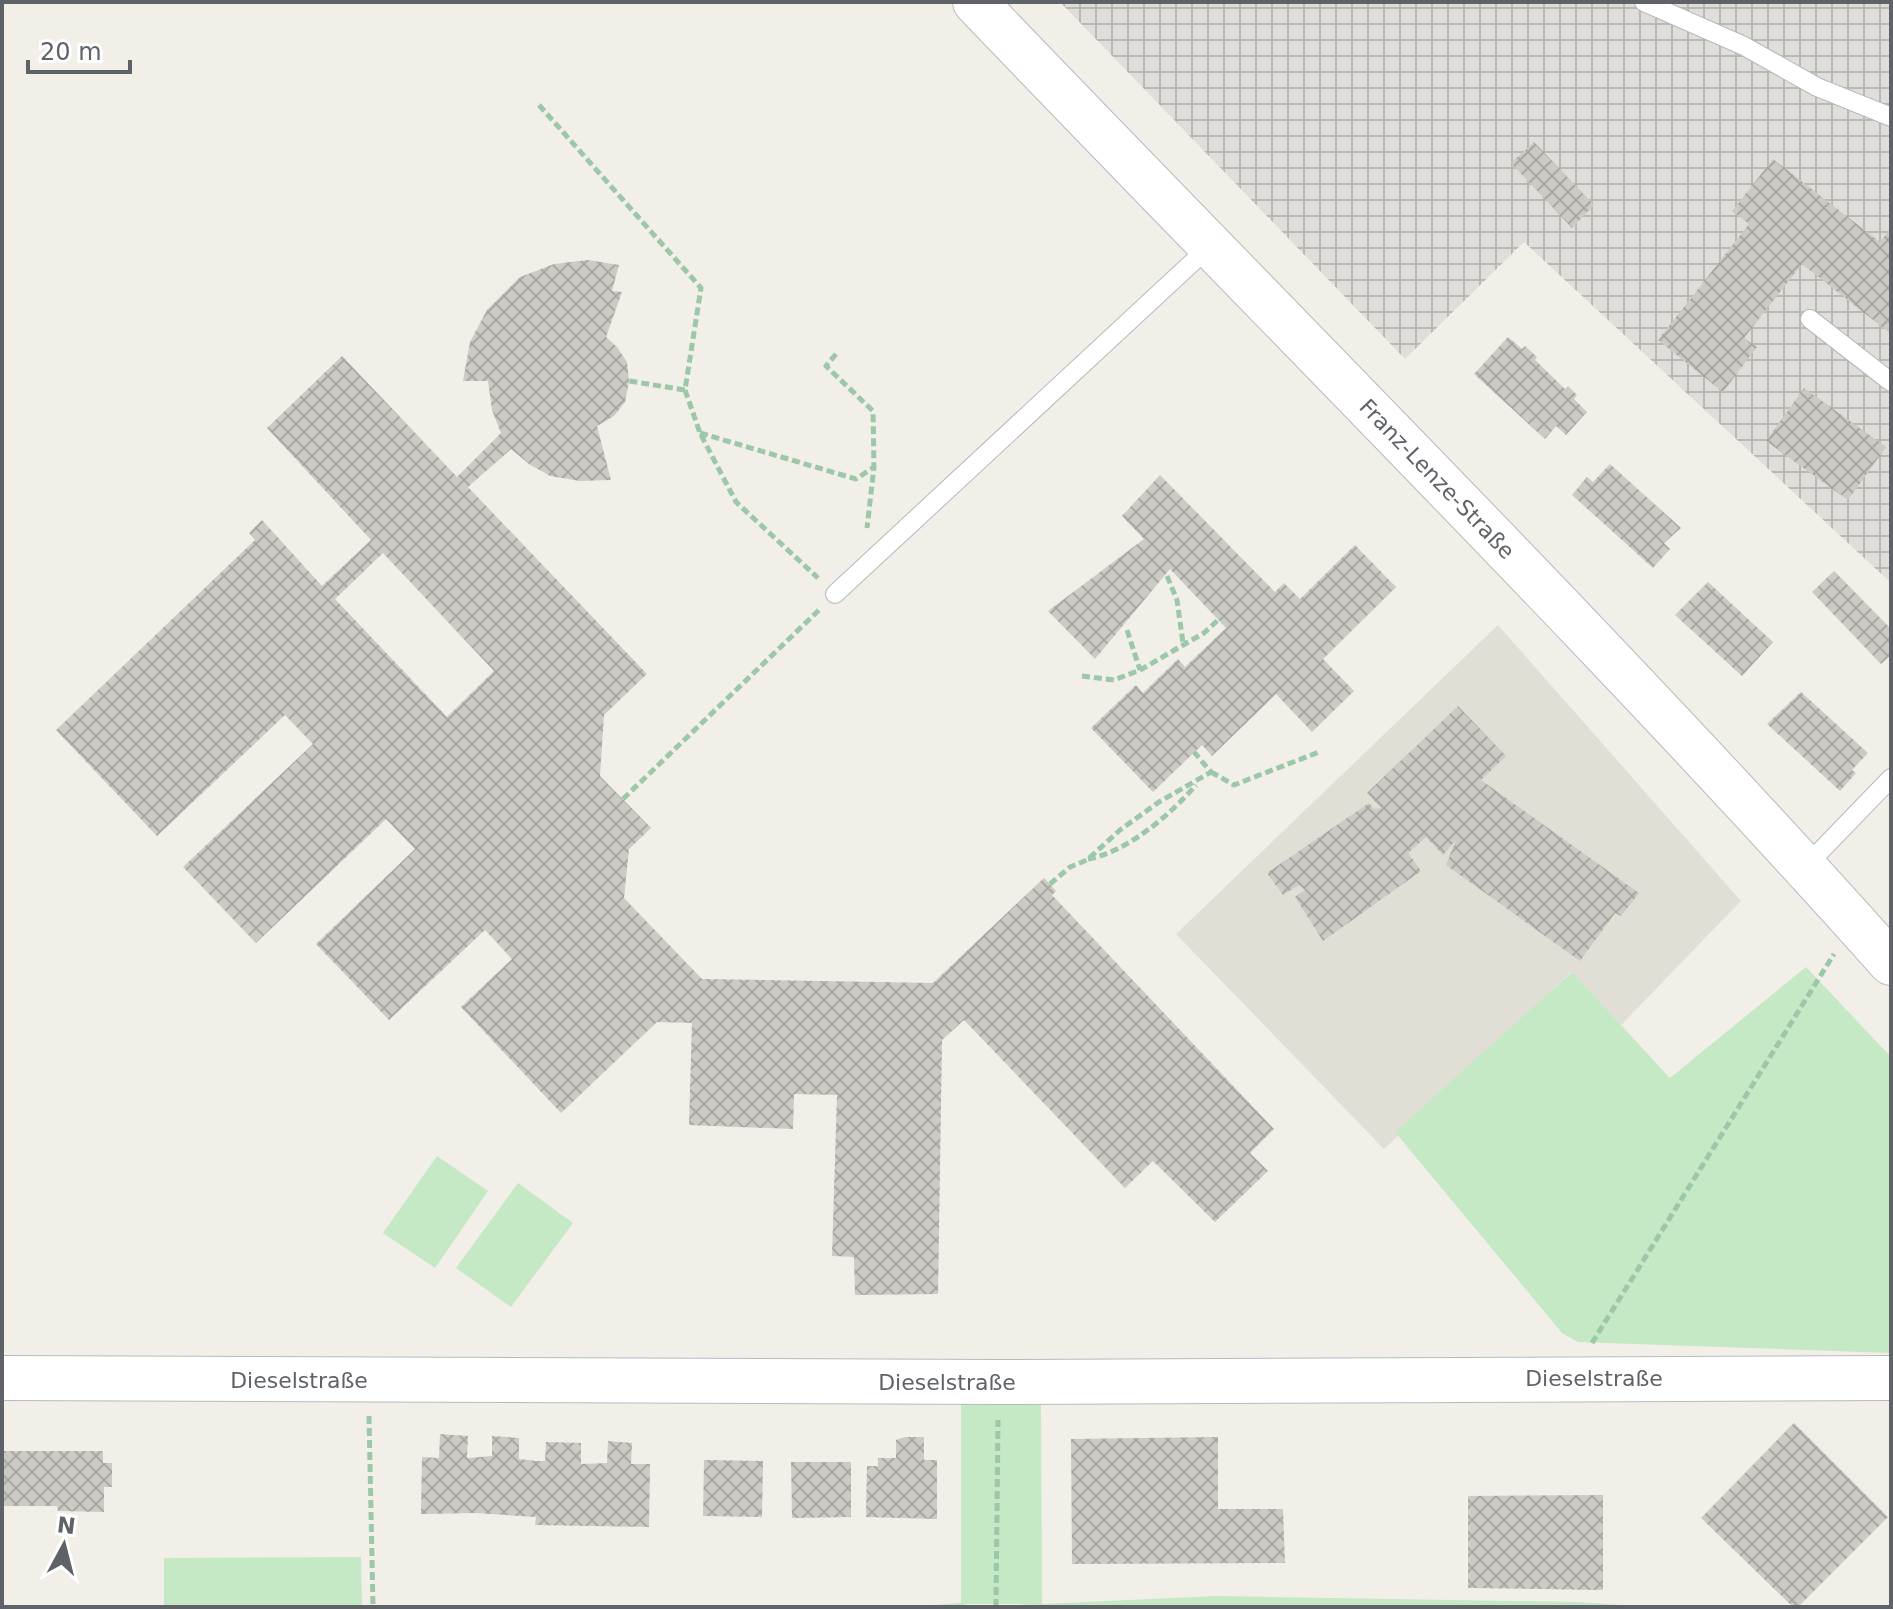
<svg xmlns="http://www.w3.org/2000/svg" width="1893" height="1609" viewBox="0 0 1893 1609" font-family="'DejaVu Sans',sans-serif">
<defs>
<pattern id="industrial-grid" width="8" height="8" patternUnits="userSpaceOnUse" patternTransform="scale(2)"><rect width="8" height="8" fill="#e0deda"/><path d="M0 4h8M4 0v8" fill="none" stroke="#b9b8b5"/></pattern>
<pattern id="building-cross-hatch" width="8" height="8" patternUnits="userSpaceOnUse" patternTransform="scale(2)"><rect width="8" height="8" fill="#cccac5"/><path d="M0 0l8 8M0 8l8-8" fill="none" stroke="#a9a8a4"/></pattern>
</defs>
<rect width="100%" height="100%" fill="#f1efe8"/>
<path fill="url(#industrial-grid)" d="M1060 2H1891V583L1524 242 1405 359Z"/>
<path fill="#e1ded6" d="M1498 625 1741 901 1621 1025 1571 972 1384 1149 1176 934Z"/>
<path fill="#c5e8c5" d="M1806 967 1891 1057V1353L1578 1342 1562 1333 1395 1132 1572 972 1670 1078Z
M437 1156 488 1191 435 1268 383 1233Z
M518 1183 573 1223 511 1307 456 1268Z
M1041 1401 1042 1604 1216 1596 1577 1602 1656 1607H998L1027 1604H965L973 1607H907L961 1603V1402Z
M361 1557 362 1607H164V1558Z"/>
<path fill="url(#building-cross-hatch)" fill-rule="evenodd" d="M1534 142 1594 205 1572 228 1511 163Z
M1773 159 1880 242 1891 228V334L1802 264 1744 338 1757 347 1723 392 1658 340 1749 224 1732 211Z
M588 260 619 265 612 291 622 292 606 337 617 347 627 362 629 381 625 402 614 416 597 426 611 480 580 481 550 476 529 464 511 449 468 487 647 674 604 715 600 776 651 828 629 849 624 898 702 979 933 983 1044 878 1056 891 1052 895 1274 1129 1250 1153 1268 1171 1215 1222 1153 1161 1125 1188 964 1020 942 1040 938 1294 855 1295 854 1257 832 1256 837 1095 794 1094 793 1129 689 1125 692 1023 657 1022 561 1113 461 1007 512 959 485 930 389 1020 316 944 415 849 386 819 256 943 183 867 313 744 285 715 157 836 56 730 255 540 249 533 262 520 322 586 371 540 267 428 342 356 457 477 501 433 492 410 488 381H463L470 342 487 310 520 277 554 264ZM383 553 494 671 447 717 335 599Z
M1508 337 1522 349 1525 346 1537 357 1535 360 1565 389 1568 386 1577 395 1574 399 1587 412 1566 435 1556 426 1545 439 1474 374Z
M1804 388 1886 447 1848 500 1766 441Z
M1610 464 1681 528 1664 543 1670 549 1653 568 1572 495 1587 477 1593 482Z
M1160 475 1275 592 1284 583 1300 599 1355 545 1396 587 1323 659 1354 691 1312 732 1276 694 1212 756 1202 745 1153 792 1091 728 1136 685 1143 693 1178 659 1185 667 1226 628 1170 569 1095 659 1048 611 1144 539 1122 516Z
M1834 571 1891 629V655L1881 664 1812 592Z
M1708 582 1773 642 1742 676 1675 615Z
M1801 692 1868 753 1852 770 1856 773 1840 791 1767 724Z
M1458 706 1506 756 1481 780 1639 893 1621 916 1615 913 1580 961 1446 865 1456 840 1443 855 1426 837 1408 853 1421 871 1323 941 1295 897 1305 890 1299 885 1283 895 1267 873 1369 803 1374 809 1381 808 1367 793Z
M1794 1423 1888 1517 1798 1607H1793L1701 1518Z
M440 1434 468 1436 467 1458 492 1456V1436L519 1438V1459L536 1461H545L546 1442 581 1443V1464L607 1463 608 1441 632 1443 631 1464H650L649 1527 535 1525 536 1517 476 1513 421 1514 422 1457 439 1458Z
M905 1437H924V1460H937V1519L866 1517 867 1466H878V1458H896V1440Z
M1218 1437V1509H1283L1285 1563 1072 1564 1071 1439Z
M2 1451H103V1463H112V1487H104V1512L58 1511 57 1506H2Z
M704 1460 763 1461 762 1517 703 1516Z
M791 1462H851V1517L792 1518Z
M1603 1495V1590L1468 1588V1496Z"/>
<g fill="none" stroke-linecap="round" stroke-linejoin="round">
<defs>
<path id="lane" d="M1644 2 1744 46 1817 87 1891 117
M1810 319 1891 382
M835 594 1209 247
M1805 867 1891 778"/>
<path id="secondary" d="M975 2C1281 322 1596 633 1891 963
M2 1378 999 1382 1891 1378"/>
</defs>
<use href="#lane" stroke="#b5b8bc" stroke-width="20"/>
<use href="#secondary" stroke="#b6babf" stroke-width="46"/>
<path stroke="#9cc7a9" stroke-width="5" stroke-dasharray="8 4" stroke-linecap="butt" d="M539 105 701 288 685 390 629 381
M836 354 826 366 873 411 874 467
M685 390 700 433 736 502 818 578
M700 433 856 479 874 467 867 528
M1167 576 1177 600 1183 643
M1127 630 1140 670
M1082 676 1114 680 1140 670 1204 633 1218 620
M1211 772 1234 785 1319 752
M623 799 819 610
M1088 859C1127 852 1170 815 1196 785
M1050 884 1070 867 1087 860 1120 830 1159 802 1211 772 1194 752
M1592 1343 1834 954
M369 1416 373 1607
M996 1607 998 1420"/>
<use href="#lane" stroke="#fff" stroke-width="18"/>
<use href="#secondary" stroke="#fff" stroke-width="44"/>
</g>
<g text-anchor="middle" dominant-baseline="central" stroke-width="8" stroke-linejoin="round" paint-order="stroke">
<g font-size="22" fill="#5f6368" stroke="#fff">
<text transform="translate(1437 479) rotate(46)">Franz-Lenze-Straße</text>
<text x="1594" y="1378">Dieselstraße</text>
<text x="299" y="1380">Dieselstraße</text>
<text x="947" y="1382">Dieselstraße</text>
</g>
</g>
<rect width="1893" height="1609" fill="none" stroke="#5f6368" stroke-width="8"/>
<g transform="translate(64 1545) rotate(7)" stroke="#ffffff" stroke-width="6" paint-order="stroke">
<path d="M0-6L14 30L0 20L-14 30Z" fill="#5f6368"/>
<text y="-12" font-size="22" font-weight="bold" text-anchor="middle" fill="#5f6368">N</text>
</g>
<path d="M28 60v12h102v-12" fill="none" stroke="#5f6368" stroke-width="4"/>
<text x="40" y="60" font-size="24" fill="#5f6368" stroke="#ffffff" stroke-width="6" paint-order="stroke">20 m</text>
</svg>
